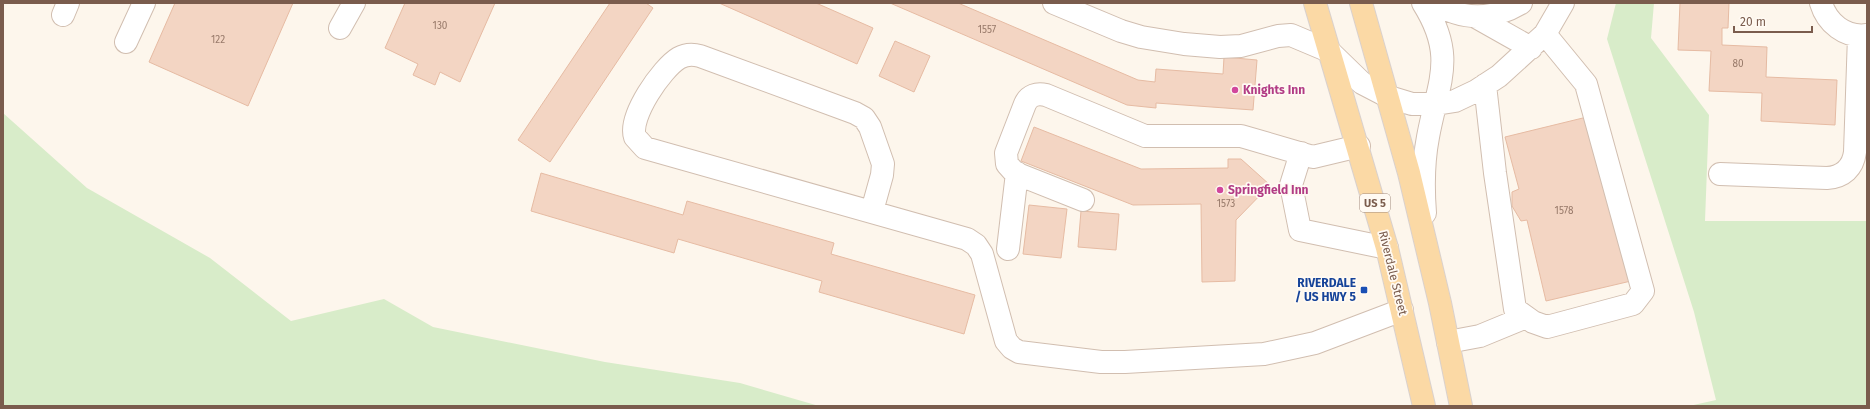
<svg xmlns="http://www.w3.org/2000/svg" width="1870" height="409" viewBox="0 0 1870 409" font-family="'Fira Sans',sans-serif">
<rect width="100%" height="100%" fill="#fdf6ec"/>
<path fill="#d8ecc9" d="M1616 3H1654L1651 38 1709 115 1705 221H1867V406H1689L1716 400 1694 312 1607 39Z
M3 113 87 188 210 258 291 321 384 299 433 327 605 362 740 383 819 406H3Z"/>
<path fill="#f3d5c3" stroke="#e6bba3" d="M175 3H293L248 106 149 62Z
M405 3H495L460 82 440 72 435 85 413 75 418 64 385 48Z
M610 3H646L653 8 550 162 518 140Z
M719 3H816L873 28 857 64Z
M890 3H958L1138 80 1155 82 1156 69 1223 74 1224 57 1257 60 1253 110 1156 103V108L1127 105Z
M1680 3H1729L1728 28H1722V45L1767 47 1766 77 1837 80 1835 125 1761 121 1762 93 1709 91 1711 51 1678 50Z
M895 41 930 56 914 92 879 76Z
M1591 116 1631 281 1546 301 1527 220 1521 221 1512 206V192L1519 189 1505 137Z
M1034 127 1141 169 1228 168V159H1241L1270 185 1236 220 1235 281 1202 282 1201 204 1133 205 1021 161Z
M541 173 683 215 687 201 834 243 831 254 975 295 964 334 819 292 822 281 678 239 674 253 531 211Z
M1029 205 1067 209 1061 258 1023 254Z
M1081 211 1119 214 1116 250 1078 247Z"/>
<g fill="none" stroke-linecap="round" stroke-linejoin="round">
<defs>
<path id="minor" d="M1054 3 1121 31 1141 37 1184 44 1220 47 1241 46 1278 36 1291 35 1329 51 1362 83 1389 97 1412 104H1436L1455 101 1476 91 1499 76 1545 34 1563 3
M1423 3C1457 57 1438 82 1428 137 1423 163 1423 187 1425 213
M1435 3C1463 21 1493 20 1521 3
M1821 3C1827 23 1845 38 1867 35
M63 15 68 3
M1476 17 1531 48
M340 28 354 3
M126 42 144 3
M1485 85 1495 173 1515 309 1533 322 1547 327 1633 304 1643 291 1586 84 1545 34
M1301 153 1291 185 1300 230 1387 248
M1720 174 1827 178C1843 177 1853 168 1855 152L1859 36
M1083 200 1015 173 1007 164 1006 153 1025 104C1029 95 1037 93 1046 95L1145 136H1241L1313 157 1359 146
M872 211 882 175 883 164 870 127 864 118 855 113 700 56C693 54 686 54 679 58 662 68 628 117 635 137L645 148 967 239 976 245 982 254 1006 341 1012 348 1019 352 1101 362H1125L1264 354 1315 343 1402 310
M1008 249 1017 173
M1448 342 1480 336 1526 317"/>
<path id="major" d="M1315 3 1387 248 1424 406
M1361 3 1409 173 1440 303 1461 406"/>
</defs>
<use href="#minor" stroke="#d1beb0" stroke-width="24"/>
<use href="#major" stroke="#dad1cd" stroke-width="24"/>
<use href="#minor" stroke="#fff" stroke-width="22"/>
<use href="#major" stroke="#fbd9a5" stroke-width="22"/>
</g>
<g fill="#d1479c" stroke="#fffaf3" stroke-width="1.5">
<circle cx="1235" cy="90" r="4"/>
<circle cx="1220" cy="190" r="4"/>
</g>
<rect fill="#1a4fb4" stroke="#fffaf3" stroke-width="1.5" x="1360" y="286" width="8" height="8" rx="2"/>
<g text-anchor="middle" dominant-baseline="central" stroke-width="3.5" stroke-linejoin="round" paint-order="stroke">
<g font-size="10" fill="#987a6a">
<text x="440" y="26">130</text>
<text x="987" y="30">1557</text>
<text x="218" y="40">122</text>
<text x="1738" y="64">80</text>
<text x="1226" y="204">1573</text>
<text x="1564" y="211">1578</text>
</g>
<rect fill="#fffaf3" stroke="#a28b7f" stroke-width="1" x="1360" y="194" width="30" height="18" rx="3"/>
<g font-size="11" font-weight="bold" fill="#7a5c4d">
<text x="1375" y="203">US 5</text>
</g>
<g font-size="12" font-weight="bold" fill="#b23c85" stroke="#fffaf3" text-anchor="start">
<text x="1243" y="90">Knights Inn</text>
<text x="1228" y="190">Springfield Inn</text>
</g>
<g font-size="12" fill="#7a5c4d" stroke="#fffaf3">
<text transform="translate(1393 273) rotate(76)">Riverdale Street</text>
</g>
<g font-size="12" font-weight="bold" fill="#164399" stroke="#fffaf3" text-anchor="end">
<text x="1356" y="283">RIVERDALE<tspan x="1356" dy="14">/ US HWY 5</tspan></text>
</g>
</g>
<rect width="1870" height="409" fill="none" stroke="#7a5c4d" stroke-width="8"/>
<path d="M1734 26v6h78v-6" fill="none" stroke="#7a5c4d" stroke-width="2"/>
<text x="1740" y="26" font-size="12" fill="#7a5c4d" stroke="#fffaf3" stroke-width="3" paint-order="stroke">20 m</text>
</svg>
